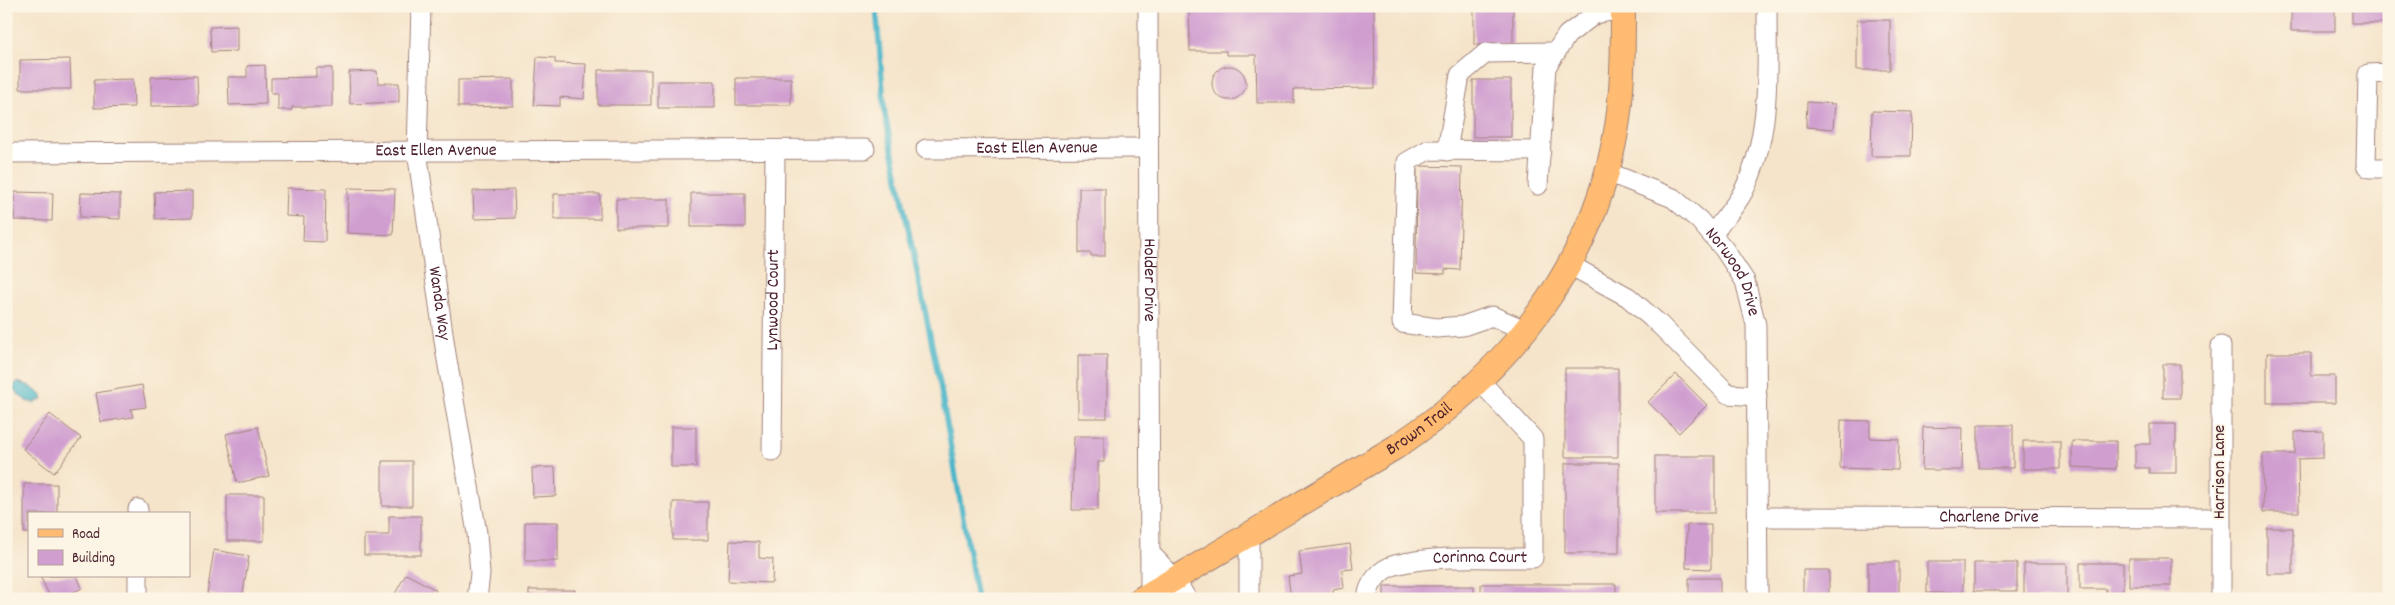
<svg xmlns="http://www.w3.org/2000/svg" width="2395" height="605" viewBox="0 0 2395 605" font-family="Dekko,sans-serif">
<rect width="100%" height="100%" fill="#fcf5e5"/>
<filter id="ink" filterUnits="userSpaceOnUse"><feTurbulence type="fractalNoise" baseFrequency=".02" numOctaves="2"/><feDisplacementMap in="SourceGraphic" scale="10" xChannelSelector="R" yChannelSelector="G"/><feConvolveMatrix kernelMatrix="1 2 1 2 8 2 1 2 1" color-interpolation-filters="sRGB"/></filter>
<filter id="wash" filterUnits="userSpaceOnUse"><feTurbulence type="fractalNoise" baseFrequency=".0096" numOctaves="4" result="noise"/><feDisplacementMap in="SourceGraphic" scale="20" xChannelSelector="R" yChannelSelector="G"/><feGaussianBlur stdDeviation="1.12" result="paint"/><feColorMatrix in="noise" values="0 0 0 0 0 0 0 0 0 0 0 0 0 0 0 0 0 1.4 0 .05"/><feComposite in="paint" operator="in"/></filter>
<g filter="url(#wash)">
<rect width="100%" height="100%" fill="#f5e4ca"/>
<path fill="#4bb6c9" stroke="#4a6a7a" d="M17 382 28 385 42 395 43 399 34 403 26 401 12 388Z"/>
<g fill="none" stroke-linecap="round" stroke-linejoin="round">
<path stroke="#4bb6c9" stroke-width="5.5" d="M876 6 885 115 940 384 977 599"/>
</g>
<g id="blocks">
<path fill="#d09fd0" d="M1189 6H1374L1375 88 1294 89V103H1257L1256 55H1226V51H1190Z
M2291 6H2335V31H2291Z
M2352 6H2389V23H2352Z
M1474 9H1513V45H1474Z
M1857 20H1890V70H1857Z
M237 26V51L211 52 210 27Z
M537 57 555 58V63L586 64 584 99 560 97V106L534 105Z
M70 59 71 89H20V60Z
M265 65 266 104 229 105 228 77H247V66Z
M1212 83a17 17 0 1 1 34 0a17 17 0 1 1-34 0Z
M316 68H332V107H292V110H278V93H271V78L316 77Z
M598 70H651V105H598Z
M377 71 378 83H399V102L350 104 349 72Z
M197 76 198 105 151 106V77Z
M736 78H791V105H736Z
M133 79 134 107 94 108V80Z
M513 79V106L458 107V80Z
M1473 80H1511V137H1473Z
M658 81H715V108H658Z
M1807 102 1835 104 1833 129 1806 127Z
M1872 111 1912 112 1911 156H1871Z
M1417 166 1462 167 1460 270 1445 269V274L1416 273Z
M287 188 326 189 325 242 303 241 304 217 286 216Z
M348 188 395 189 393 235 347 233Z
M1079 188H1105V256H1091V253H1079Z
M514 190 515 218 474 219 473 191Z
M192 191V218L155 219 154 192Z
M15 192 53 193 52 221 14 220Z
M81 193 120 194V219L80 217Z
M691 193H745V227H691Z
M554 194H600V219H554Z
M616 199H669V228H616Z
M2267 353H2311V376H2335V403H2267Z
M1078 355H1107V418H1078Z
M2163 364H2180V398H2163Z
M1565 368H1618V457H1565Z
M1676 374 1707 405 1679 433 1648 402Z
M142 385 146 407 131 409 133 417 101 422 96 393Z
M50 414 81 438 54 473 23 449Z
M1841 420 1870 421V438L1899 439 1898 470 1840 468Z
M2150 424H2176V473H2149V468H2135V444H2150Z
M1978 425H2013V468H1978Z
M258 427 269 476 237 483 226 434Z
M671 427H696V467H671Z
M1923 427 1963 428 1962 470H1922Z
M2323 431V458L2298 459 2299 512H2263V454H2295V432Z
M1074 436H1104V462H1098V510H1072Z
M2023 441H2060V469H2023Z
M2072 441H2116V469L2072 467Z
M1655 456H1715V513H1655Z
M382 461H412V506H382Z
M1565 463H1619V553H1565Z
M555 467 556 496 533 497 532 468Z
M24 484H57V514H29V533H24Z
M227 495H264V541H227Z
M673 502H708V540H673Z
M389 516H421V555H364V535H389Z
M525 522H558V561H525Z
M1687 525H1711V569L1686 568Z
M2267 528H2293V574H2267Z
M730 541 759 542V558L773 559 772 583 728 581Z
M1350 544 1353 569 1342 570 1344 588 1333 590 1334 599H1291L1288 576 1302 574 1299 551Z
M214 550 249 556 242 599 207 594Z
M2129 558H2171V586H2129Z
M1868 562H1899V599H1868Z
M1927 562H1963V593H1927Z
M1974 563H2017V591H1974Z
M2024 563H2067V599H2024Z
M2080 563H2123V599H2106V589H2080Z
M1803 570H1829V599H1803Z
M406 574 436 590 431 599H392Z
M40 576H77L82 588 60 599H51Z
M1689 578H1720V599H1689Z
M1481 584H1616V599H1481Z
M1384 586H1474V599H1384Z
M529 590H575V599H529Z"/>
</g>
</g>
<g filter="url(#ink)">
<use href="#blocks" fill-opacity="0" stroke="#a0827a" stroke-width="1"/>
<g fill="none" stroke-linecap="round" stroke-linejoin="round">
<defs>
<g id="minor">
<path id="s1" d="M421 6 417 151 446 354 477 533 480 574 477 599"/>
<path id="s2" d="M1148 6 1150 593"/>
<path d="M2389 73 2368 74 2366 165 2369 168H2389"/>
<path id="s3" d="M926 149 1148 148"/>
<path d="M1447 151 1460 75 1486 53 1556 52"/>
<path id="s4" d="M6 153 865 149"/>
<path id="s5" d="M1607 172 1673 198 1699 220 1724 249 1745 281 1756 325 1758 599"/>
<path d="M1538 185 1546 67 1567 35 1595 14 1623 9"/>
<path d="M1712 235C1722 221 1735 207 1743 192 1772 136 1767 67 1767 6"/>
<path d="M1570 265 1628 297 1660 325 1728 394 1757 396"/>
<path d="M1527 331 1492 316 1463 326 1437 328 1402 323 1407 162 1428 150 1541 151"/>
<path id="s6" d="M772 451 775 150"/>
<path d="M138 509V514"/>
<path id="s7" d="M1758 517 2220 518"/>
<path d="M1249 534V599"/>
<path d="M1150 553 1174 578 1187 599"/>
<path d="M138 576V599"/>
<path id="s8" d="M1367 599C1368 584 1380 569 1395 565 1438 554 1489 559 1533 558V439L1480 381"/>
<path d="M2221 599V346"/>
</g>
<g id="major">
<path id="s9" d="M1141 599 1396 447C1512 369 1597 261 1618 120 1623 82 1623 44 1623 6"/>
</g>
</defs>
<use href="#minor" stroke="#a0827a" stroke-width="21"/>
<use href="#major" stroke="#a0827a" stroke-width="26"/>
<use href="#minor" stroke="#fff" stroke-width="19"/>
<use href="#major" stroke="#febb71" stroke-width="24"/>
</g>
</g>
<g text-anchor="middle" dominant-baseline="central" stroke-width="4" stroke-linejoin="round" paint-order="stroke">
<g font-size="18" fill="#4a1f2b" stroke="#fcf5e5">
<text stroke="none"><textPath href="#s3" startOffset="111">East Ellen Avenue</textPath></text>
<text stroke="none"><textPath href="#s4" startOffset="430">East Ellen Avenue</textPath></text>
<text stroke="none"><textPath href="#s5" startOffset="168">Norwood Drive</textPath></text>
<text stroke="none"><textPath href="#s2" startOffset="274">Holder Drive</textPath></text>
<text stroke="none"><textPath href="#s6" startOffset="151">Lynwood Court</textPath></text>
<text stroke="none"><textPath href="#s1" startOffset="299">Wanda Way</textPath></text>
<text stroke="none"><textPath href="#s9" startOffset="326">Brown Trail</textPath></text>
<text transform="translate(2220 472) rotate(-90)">Harrison Lane</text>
<text stroke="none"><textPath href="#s7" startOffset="231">Charlene Drive</textPath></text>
<text stroke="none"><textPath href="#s8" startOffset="132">Corinna Court</textPath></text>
</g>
</g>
<rect width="2395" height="605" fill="none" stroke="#fcf5e5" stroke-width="25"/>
<rect x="28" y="512" width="162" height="65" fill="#fcf5e5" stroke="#b59f9b"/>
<rect x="38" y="529" width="25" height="8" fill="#febb71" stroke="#b59f9b"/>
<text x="72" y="538" font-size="15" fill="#4a1f2b">Road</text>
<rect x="38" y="550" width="25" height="15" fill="#d09fd0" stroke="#b59f9b"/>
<text x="72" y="562" font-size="15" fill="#4a1f2b">Building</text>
</svg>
